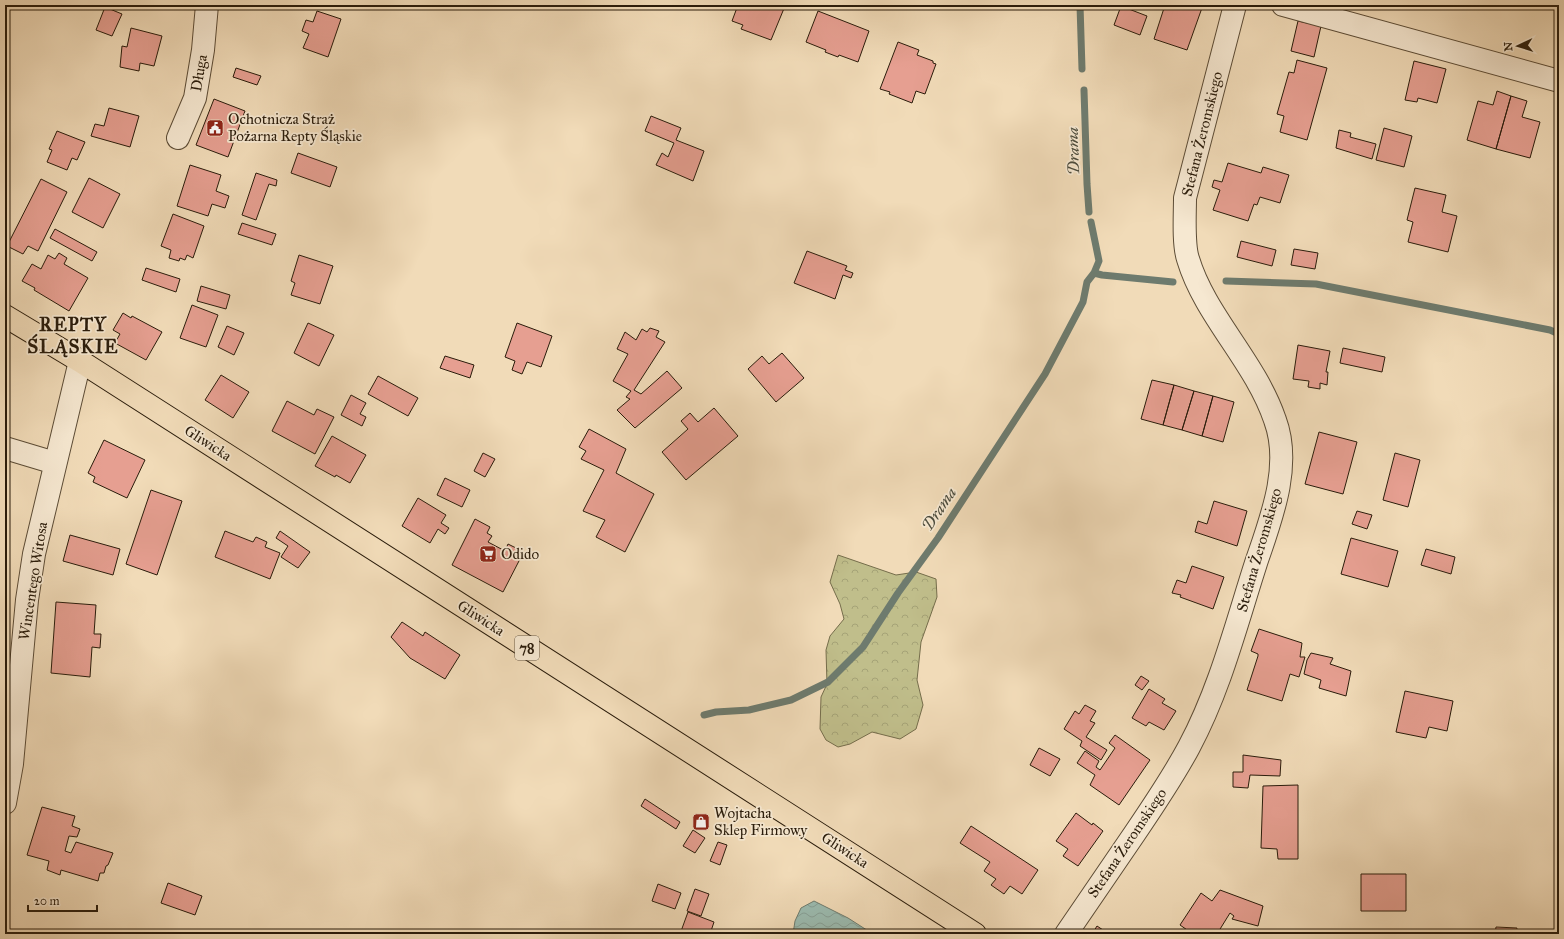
<svg xmlns="http://www.w3.org/2000/svg" width="1564" height="939" viewBox="0 0 1564 939" font-family="'IM FELL Great Primer',serif">
<defs>
<pattern id="forest-crowns" width="20" height="18" patternUnits="userSpaceOnUse"><rect width="20" height="18" fill="#c0be8b"/><path d="M2 6a3 3 0 1 1 6 0M12 15a3 3 0 1 1 6 0" fill="none" stroke="#a5a377"/></pattern>
<pattern id="water-waves" width="16" height="10" patternUnits="userSpaceOnUse"><rect width="16" height="10" fill="#9bbbb0"/><path d="M0 5q4-4 8 0t8 0" fill="none" stroke="#86a096"/></pattern>
</defs>
<rect width="100%" height="100%" fill="#f1dbb8"/>
<filter id="stains"><feTurbulence type="fractalNoise" baseFrequency=".005" numOctaves="4"/><feColorMatrix values="0 0 0 0 .2 0 0 0 0 .09 0 0 0 0 .02 0 0 0 .5 -.17"/></filter>
<radialGradient id="worn" r=".72"><stop offset=".6" stop-color="#630" stop-opacity="0"/><stop offset="1" stop-color="#630" stop-opacity=".3"/></radialGradient>
<path fill="url(#forest-crowns)" stroke="#756d4b" d="M838 555 896 575 916 572 936 579 937 597 921 642 917 680 923 705 916 729 900 739 872 732 850 744 838 747 826 740 820 729 821 697 827 684 826 650 830 636 844 619 840 604 830 582Z"/>
<path fill="url(#water-waves)" stroke="#6e7b6e" d="M814 901 848 918 873 934H793L795 921 801 908Z"/>
<g fill="none" stroke-linecap="round" stroke-linejoin="round">
<path stroke="#6e7b6e" stroke-width="7" d="M1080 5 1082 69
M1084 90 1087 184 1089 212
M1094 273 1102 275 1173 282
M1226 281 1316 284 1550 330 1559 334
M704 715 716 712 749 710 791 700 828 682 863 647 898 593 938 538 1045 374 1083 302 1087 282 1094 273 1099 261 1091 222"/>
</g>
<path fill="#e69f91" stroke="#2a1c0b" d="M155 5H172L170 9Z
M738 5 785 6 771 40 741 29 743 25 732 21Z
M1165 5H1203L1187 50 1154 39Z
M1121 6 1147 16 1140 35 1114 25Z
M105 7 122 14 112 36 96 30Z
M317 11 341 19 328 57 303 48 309 34 302 31 306 20 313 22Z
M818 11 869 31 858 62 839 55 838 57 825 52 826 50 806 42Z
M1298 21 1321 26 1314 57 1291 51Z
M131 28 162 36 154 66 140 63 139 71 120 67 122 46 127 47Z
M898 42 919 50 917 55 933 61V63L936 64 925 94 916 91 912 103 889 94 890 92 880 89Z
M1297 60 1327 68 1307 140 1280 132 1284 116 1277 114 1289 72 1294 73Z
M1414 61 1446 69 1437 103 1418 98 1417 102 1405 100Z
M236 68 261 76 257 85 233 77Z
M1497 91 1511 96 1496 149 1467 140 1478 101 1493 105Z
M1511 96 1527 101 1522 117 1540 122 1530 158 1496 149Z
M214 99 245 111 228 157 196 145Z
M109 108 139 116 130 147 91 136 95 124 104 126Z
M651 116 681 128 676 140 704 151 693 181 656 165 662 153 668 157 674 143 645 131Z
M1384 128 1412 136 1404 167 1376 160Z
M1339 130 1351 133 1350 137 1376 144 1372 159 1336 148Z
M57 131 85 142 77 160 72 158 67 170 47 162 52 150 49 149Z
M298 153 337 167 330 187 291 173Z
M1228 163 1261 173 1263 167 1289 175 1280 203 1260 197 1257 205 1254 204 1248 221 1213 210 1220 190 1212 187 1214 180 1222 182Z
M190 165 221 175 216 191 229 196 225 208 212 204 208 216 177 206Z
M256 173 277 180 276 186 269 184 256 220 242 215Z
M89 178 120 194 103 228 72 212Z
M41 179 67 192 38 251 28 246 23 254 7 246Z
M1415 188 1446 195 1442 212 1457 216 1448 252 1408 242 1413 222 1407 220Z
M173 214 204 226 193 258 187 255 185 260 180 258 179 261 169 258 171 250 161 246Z
M242 223 276 234 272 245 238 234Z
M55 229 97 252 92 261 50 238Z
M1241 241 1276 250 1272 266 1237 257Z
M1294 249 1318 253 1315 269 1291 265Z
M807 251 847 266 845 270 853 273 851 278 843 275 835 299 794 283Z
M59 253 67 258 64 264 88 278 69 311 34 290 35 288 22 281 32 264 41 269 48 255 55 259Z
M299 255 333 266 320 304 291 295 295 283 291 281Z
M146 268 180 279 176 292 142 280Z
M201 286 230 295 226 309 197 301Z
M192 305 218 315 206 347 180 338Z
M123 313 131 318 132 316 162 332 146 360 115 343 120 334 113 330Z
M308 323 334 335 319 366 294 353Z
M517 323 552 336 541 367 527 362 522 374 512 370 515 361 505 357Z
M227 326 244 333 234 355 218 347Z
M650 328 659 331 656 337 665 342 634 390 641 394 667 371 682 388 635 428 617 410 630 399 626 397 631 391 613 381 628 354 617 349 625 332 636 340 642 329 647 332Z
M1298 345 1330 351 1326 372H1328L1327 385 1320 383V389L1308 387 1309 381 1293 379Z
M1343 348 1385 357 1382 372 1340 363Z
M782 353 804 378 776 402 748 369 762 356 769 364Z
M445 356 474 365 470 378 440 368Z
M221 375 249 392 233 418 205 400Z
M378 376 418 398 408 416 368 394Z
M1152 380 1174 385 1163 425 1141 419Z
M1174 385 1194 391 1182 430 1163 425Z
M1194 391 1213 396 1202 436 1182 430Z
M351 395 366 403 360 414 366 417 362 426 341 415Z
M1213 396 1234 402 1223 442 1202 436Z
M287 401 314 415 317 409 334 417 315 454 272 431Z
M714 408 738 436 686 480 662 452 688 429 681 421 690 413 698 422Z
M589 429 626 449 616 473 654 494 625 552 596 537 605 520 583 511 604 470 581 459 586 451 579 447Z
M1319 432 1357 442 1343 494 1305 484Z
M332 436 366 455 350 483 336 475 335 477 315 466Z
M104 440 145 460 127 498 93 482 95 477 88 473Z
M483 453 495 459 485 477 474 471Z
M1395 453 1420 460 1408 507 1383 500Z
M445 478 470 490 462 507 437 495Z
M151 490 182 501 157 575 126 564Z
M418 498 446 515 441 523 449 528 445 534 438 529 430 543 402 526Z
M1214 501 1247 511 1237 546 1195 532 1198 521 1207 524Z
M1357 511 1372 515 1367 529 1352 524Z
M475 519 490 527 487 533 492 536 488 542 505 551 508 544 520 550 517 558 520 559 503 592 452 565Z
M225 531 253 542 256 537 267 542 265 547 280 553 270 579 215 557Z
M280 531 310 552 298 568 281 557 288 546 276 538Z
M70 535 120 549 113 575 63 561Z
M1351 538 1398 551 1388 587 1341 574Z
M1426 549 1455 557 1451 574 1421 565Z
M1192 566 1224 577 1213 609 1180 597 1181 595 1172 593 1177 580 1186 583Z
M56 602 96 605 94 634H101L100 648 92 647 90 677 51 673Z
M402 622 423 636 425 632 460 655 445 679 410 658 391 637Z
M1259 629 1302 643 1300 657H1305L1299 677 1290 674 1282 701 1247 690 1258 656V654L1251 651Z
M1311 653 1333 658 1330 664 1351 671 1346 696 1319 688 1321 680 1304 674 1307 660Z
M1141 676 1149 681 1142 690 1135 685Z
M1149 689 1165 699 1162 703 1176 711 1164 730 1149 722 1146 726 1132 718Z
M1405 691 1453 701 1447 731 1429 727 1426 738 1396 732Z
M1085 705 1096 711 1090 721 1095 723 1086 737 1107 750 1101 760 1080 746 1082 741 1064 729 1075 711 1079 714Z
M1115 735 1150 760 1119 805 1090 785 1095 775 1077 763 1085 751 1099 761 1096 767 1100 770 1115 748 1109 743Z
M1039 748 1060 759 1050 776 1030 765Z
M1243 755 1281 760 1280 776 1250 775 1248 788 1233 787V772H1243Z
M1298 785V859H1278L1277 849 1261 848 1263 786Z
M645 799 680 822 676 829 641 806Z
M42 807 75 816 72 826 80 829 77 837 69 836 65 851 71 853 76 842 113 853 108 865 106 866 104 873H100L98 881 61 870 60 875 47 870 49 861 27 855Z
M1076 813 1092 825 1093 823 1103 831 1078 866 1063 856 1068 849 1056 841Z
M971 826 1038 870 1022 894 1010 886 1004 894 991 885 996 879 984 871 990 862 960 843Z
M693 830 705 838 695 853 683 846Z
M718 842 727 845 720 865 710 861Z
M1361 874H1406V911H1361Z
M168 883 202 896 195 915 161 903Z
M658 884 681 893 675 909 652 901Z
M695 889 709 894 701 916 687 911Z
M1220 890 1263 906 1258 926 1232 919 1234 916 1230 913 1217 934H1193L1180 925 1201 893 1212 901Z
M688 912 714 922 710 934H680Z
M1097 926 1109 934H1092Z
M1496 927 1517 928 1516 934H1495Z
M469 931H492V934H469Z"/>
<g fill="none" stroke-linecap="round" stroke-linejoin="round">
<defs>
<path id="minor" d="M1283 5 1559 81
M178 138 195 98 203 50 207 5
M5 448 55 463
M1066 934C1089 900 1112 867 1135 833 1154 805 1173 777 1189 747 1220 689 1236 625 1256 563 1271 519 1292 466 1275 420 1255 361 1205 316 1188 259 1183 244 1185 214 1185 198L1235 5"/>
<path id="tertiary" d="M5 803 12 764 27 600 34 554 80 361"/>
<path id="primary" d="M5 316 80 361 975 934"/>
</defs>
<use href="#minor" stroke="#5c4c36" stroke-width="24"/>
<use href="#tertiary" stroke="#5c4c36" stroke-width="24"/>
<use href="#primary" stroke="#2a1c0b" stroke-width="24"/>
<use href="#minor" stroke="#f6e8d1" stroke-width="22"/>
<use href="#tertiary" stroke="#f6e8d1" stroke-width="22"/>
<use href="#primary" stroke="#f1dbb8" stroke-width="22"/>
</g>
<defs>
<symbol id="civic-square" viewBox="-11 -11 22 22"><rect x="-9" y="-9" width="18" height="18" rx="4" fill="#8f2418" stroke="#f6e8d1"/><path d="M-.6-6.5H3V-4.5H.6V-3L4-1V1h2V6H-6V1h2V-1L-.6-3ZM-1.2 2.5V6h2.4V2.5Z" fill="#fff"/></symbol>
<symbol id="supermarket-square" viewBox="-11 -11 22 22"><rect x="-9" y="-9" width="18" height="18" rx="4" fill="#8f2418" stroke="#f6e8d1"/><path d="M-6-5.5h2.5l.6 2H6L4.5 2H-2.5L-4.4-4H-6ZM-1.5 3.2a1.3 1.3 0 1 0 .1 0ZM3 3.2a1.3 1.3 0 1 0 .1 0Z" fill="#fff"/></symbol>
<symbol id="shop-square" viewBox="-11 -11 22 22"><rect x="-9" y="-9" width="18" height="18" rx="4" fill="#8f2418" stroke="#f6e8d1"/><path d="M-5-2.5h2.3a2.7 3.5 0 0 1 5.4 0H5L5.5 6h-11ZM-1.5-2.5h3a1.5 2.3 0 0 0-3 0Z" fill="#fff"/></symbol>
</defs>
<g fill-rule="evenodd">
<use href="#civic-square" x="205" y="118" width="20" height="20"/>
<use href="#supermarket-square" x="478" y="544" width="20" height="20"/>
<use href="#shop-square" x="691" y="812" width="20" height="20"/>
</g>
<g text-anchor="middle" dominant-baseline="central" stroke-width="3.5" stroke-linejoin="round" paint-order="stroke">
<rect fill="#f6e8d1" stroke="#675946" stroke-width="1" x="515" y="636" width="24" height="24" rx="3"/>
<g font-size="14" font-weight="bold" fill="#2a1c0b">
<text x="527" y="648">78</text>
</g>
<g font-size="15" fill="#2a1c0b" stroke="#f6e8d1">
<text transform="translate(199 73) rotate(-80)">Długa</text>
<text transform="translate(1202 134) rotate(-76)">Stefana Żeromskiego</text>
<text transform="translate(208 443) rotate(33)">Gliwicka</text>
<text transform="translate(1259 550) rotate(-74)">Stefana Żeromskiego</text>
<text transform="translate(33 581) rotate(-81)">Wincentego Witosa</text>
<text transform="translate(481 618) rotate(33)">Gliwicka</text>
<text transform="translate(1127 843) rotate(-56)">Stefana Żeromskiego</text>
<text transform="translate(845 850) rotate(33)">Gliwicka</text>
</g>
<g font-size="15" fill="#2a1c0b" stroke="#f6e8d1" text-anchor="start">
<text x="228" y="119">Ochotnicza Straż<tspan x="228" dy="17">Pożarna Repty Śląskie</tspan></text>
<text x="501" y="554">Odido</text>
<text x="714" y="813">Wojtacha<tspan x="714" dy="17">Sklep Firmowy</tspan></text>
</g>
<g font-size="16" font-style="italic" fill="#4c4c3d" stroke="#f6e8d1">
<text transform="translate(1073 151) rotate(-92)">Drama</text>
<text transform="translate(939 509) rotate(-56)">Drama</text>
</g>
<g font-size="19" font-weight="bold" letter-spacing="1" fill="#2a1c0b" stroke="#f6e8d1">
<text x="73" y="324">REPTY<tspan x="73" dy="22">ŚLĄSKIE</tspan></text>
</g>
</g>
<rect width="1564" height="939" fill="none" stroke="#f1dbb8" stroke-width="20"/>
<rect x="6" y="6" width="1552" height="927" fill="none" stroke="#2a1c0b" stroke-width="2"/>
<rect x="10" y="10" width="1544" height="919" fill="none" stroke="#2a1c0b"/>
<g transform="translate(1518 46) rotate(266)" stroke="#f6e8d1" stroke-width="3" paint-order="stroke">
<path d="M0-3L7 15L0 10L-7 15Z" fill="#2a1c0b"/>
<text y="-6" font-size="11" font-weight="bold" text-anchor="middle" fill="#2a1c0b">N</text>
</g>
<path d="M28 905v6h69v-6" fill="none" stroke="#2a1c0b" stroke-width="2"/>
<text x="34" y="905" font-size="12" fill="#2a1c0b" stroke="#f6e8d1" stroke-width="3" paint-order="stroke">20 m</text>
<rect width="100%" height="100%" filter="url(#stains)"/>
<rect width="100%" height="100%" fill="url(#worn)"/>
</svg>
